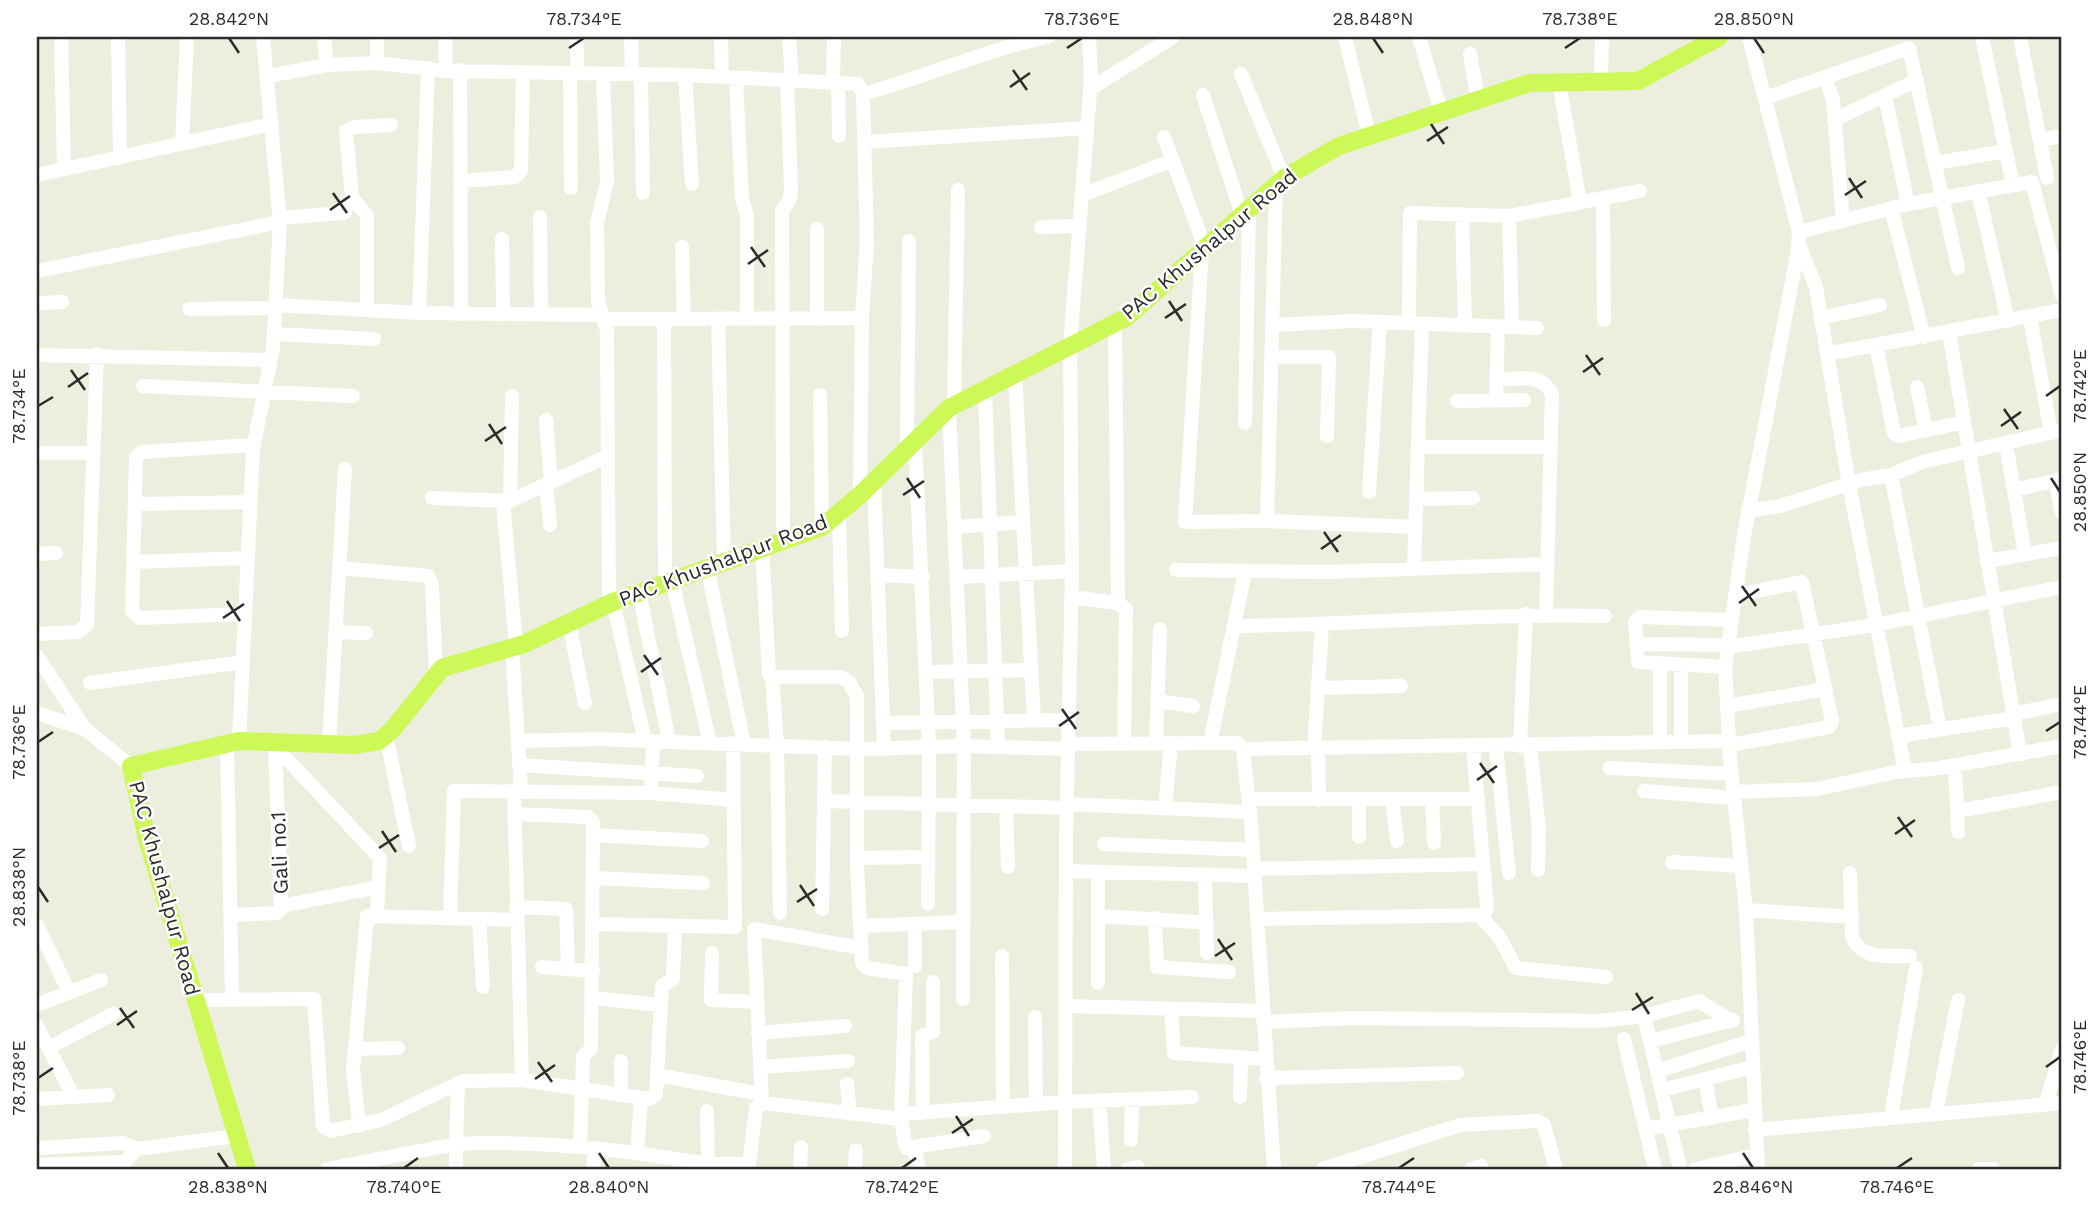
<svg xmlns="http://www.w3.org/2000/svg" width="2099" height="1206" viewBox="0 0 2099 1206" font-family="'Work Sans',sans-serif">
<rect width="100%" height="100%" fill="#edeede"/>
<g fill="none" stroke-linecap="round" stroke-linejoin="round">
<path stroke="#fff" stroke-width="14" d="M61 37 64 169
M118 37 120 158
M324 37 327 65
M445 37 446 71
M576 37 578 73
M631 37 632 74
M721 37 722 77
M789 37 792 81
M1345 37 1369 136
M1419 37 1441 112
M1749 37 1799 232 1797 255 1744 536 1725 667 1730 759 1746 910 1758 1169
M1982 37 2013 185
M2020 37 2047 178
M1470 54 1478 100
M377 63V37
M460 70 461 314
M570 73 571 188
M1241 74 1284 178
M603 75 607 182 597 223 598 301 607 331 609 604
M641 75 643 193
M685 75 692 184
M268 76 327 65 377 63 446 71 685 75 858 84 863 94 867 242 862 316 860 495
M1825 77 1833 100 1843 221
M736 79 742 199 747 215V319
M1601 81 1602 37
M833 82 834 37
M838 82 839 136
M1559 82 1580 202
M1090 89 1173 37
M863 94C926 77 984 50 1048 37
M1203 95 1242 215
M1885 96 1908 204
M1765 98 1909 48 1958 268
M1834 120 1917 80
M1164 137 1205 248
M2040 140 2062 136
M864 142 1087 128
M182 144 187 37
M1935 163 2006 151
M37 175 272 124
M460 181 515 177 521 171 523 72
M1978 191 2008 321
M1082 195 1173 160
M352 197 367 216V309
M1603 198 1604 320
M1891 208 1924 337
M1462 214 1465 326
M1509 216 1512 327
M540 217 541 313
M280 218 344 213 352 197 346 131 354 127 391 125
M1041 227 1080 226
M1799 232 1908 204 2032 182 2062 296
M502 239 503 312
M1799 245 1816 287 1849 484 1905 771
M682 247 684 319
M1202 250 1185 522 1267 521 1415 527
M37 271 280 222
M37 303 62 302
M275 305 419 313 603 315
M189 309 275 308
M419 313 428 68
M2030 317 2051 433
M1821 318 1880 305
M604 319 862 318
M664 319 665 582
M718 319 724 560
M817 319V229
M1115 323 1118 603
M1409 323 1410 213 1509 216 1640 191
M1274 325 1354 321 1537 328
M1949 332 2020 754
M274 334 374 339
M1876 345 1894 433 1899 436 1964 422
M1827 354 2062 310
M37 355 270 360
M1274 357H1329L1327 436
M1015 374 1034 720
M1498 380C1518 379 1541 372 1552 394L1546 614
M143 386 353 396
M1917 387 1926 430
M985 390 998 747
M820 395 822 527
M1496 400 1498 327
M1457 401 1524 400
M954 406 958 190
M949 408 964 746 963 999
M546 420 551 483
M1245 423 1249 209
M915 442 929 747 928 904
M2006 444 2025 554
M1418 447H1551
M907 450 909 241
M37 453H94
M1891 475 1940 729
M2055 480 2062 513
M874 482 884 749
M546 485 550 525
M2014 490 2062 479
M1369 492 1380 322
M432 498 510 501 608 456
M1416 499 1473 498
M510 501 512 396
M503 502 516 646
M135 504 250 502
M1748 511 1780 506 1861 480 1891 475 1922 462 2062 430
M839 515 842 631
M1267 521 1276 185
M956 527 1023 522
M783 540 782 211 789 201 791 190 787 81
M762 546 769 674 772 677H841L849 682 857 696V864L862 963 867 968 906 974 901 1119 905 1145 915 1152 919 1169
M37 554 56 553
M1987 561 2062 548
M133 562 247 558
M707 567 744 744
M1414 567 1422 324
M340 568 428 576 432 585 436 674
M1176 570 1326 572 1548 564
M877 575 923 577
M958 577 1072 571
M672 580 710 743
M639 592 669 741
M1071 597 1118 603 1126 609 1124 743
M613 602 645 741
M245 614 140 618 132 611 136 457 142 452 253 445
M569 623 585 703
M1235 626C1359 625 1481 613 1605 616
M336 632 366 633
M37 634 78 632 87 625 97 354
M1636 644 1728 645
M512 647 521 790
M1728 647 1875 625 2062 587
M37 656 85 729
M1660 664V742
M1681 665V741
M1725 667 1638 662 1635 622 1640 617 1732 620
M927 672 1030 670
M772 677 777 745 780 913
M90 683 243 662
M1318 688 1401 686
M1158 701 1193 706
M1727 706 1826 689
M37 713 85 729 131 766
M2013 714 2062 704
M883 723 1067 720
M386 735 409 846
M1898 736 2014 718
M239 741 253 449 273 348 280 222 263 37
M518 741 596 739 858 749 964 746 1067 749
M271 742 380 858 377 914
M227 743 232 999
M1156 743 1160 629
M1210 743 1245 572
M329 744 345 469
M1067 744 1237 743 1243 749 1251 823 1274 1169
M1730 745 1829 727 1832 721 1802 582 1735 595
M1520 746 1526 614
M1530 746 1539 828 1538 870
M1496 747 1509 873
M1243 749 1730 741
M1314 749 1322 625
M1318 749 1319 800
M519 765 697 776
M1955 765 1958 832
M1610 768 1732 774
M514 790 522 1080
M1644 791 1734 798
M1734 792 1817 789 1896 772 1939 768 2062 746
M651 793 653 741
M1249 799H1478
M1392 799 1397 841
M1432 799 1434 843
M824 801 1066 808
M1066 804 1250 812
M1006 806 1008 867
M1165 808 1171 743
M1958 811 2062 792
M515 814 588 817 593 822 591 1049 583 1056 580 1147
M593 835 702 841
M1359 837V799
M1104 844 1253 850
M857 858 928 857
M1672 862 1741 866
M1254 869 1483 864
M1066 871 1255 876
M1850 873 1852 936C1861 961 1888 955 1910 956
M1205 875 1207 953
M593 878 703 883
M281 906 379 887
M516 907 566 909 568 969
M822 909 825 747
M1746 910 1852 917
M231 915 277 913 281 909 275 746
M1098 916 1197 922
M1481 917 1500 938 1516 968 1606 977
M450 918 454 791 651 793 733 800
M1155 918 1157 967 1229 972
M479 919 483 987
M1257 919 1484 915 1487 907 1473 748
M593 924 735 927 733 743
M915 924V966
M37 925 69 992
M860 926 961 922
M712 953 711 1000 757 1002
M1002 956 1003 1107
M542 967 593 971
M1098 983V872
M593 998 661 1005
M195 1000 314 999 323 1126 331 1131 381 1120 463 1081 522 1080 650 1099 656 1094 662 986 673 979 675 926
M37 1005 101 980
M1065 1006 1263 1011
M1171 1009 1174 1053 1265 1059
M1644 1016 1680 1169
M1035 1017 1036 1104
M1263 1022 1353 1018 1598 1021 1644 1016 1699 1001 1731 1021
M37 1026 74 1097
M758 1033 845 1026
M1624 1039 1655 1169
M1650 1041 1733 1020
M48 1048 113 1014
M355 1049 398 1048
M621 1061V1095
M760 1067 848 1061
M1657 1071 1751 1041
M657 1075 761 1094
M1266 1078 1457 1073
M1705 1079 1712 1117
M847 1084 850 1113
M1662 1090 1752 1067
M1240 1097 1241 1058
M37 1099 108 1095
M1099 1101 1104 1169
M762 1103 754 929 861 948
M2046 1103 2062 1049
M1936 1112 1958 1000
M923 1113 922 1036 933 1032V982
M902 1114 1065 1102 1192 1097
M1891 1116 1916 968
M359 1126 353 1070 367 916 516 920
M1646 1129 1754 1110
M1755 1130 2062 1103
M1131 1140 1132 1099
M37 1148 123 1143 137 1149 236 1136
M907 1148 984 1136
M637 1152 641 1098
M37 1165 125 1162 137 1149
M327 1169 456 1144 458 1083
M456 1169V1144C541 1140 624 1150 708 1164L707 1111
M593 1169 595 1149
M708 1169V1164H749L756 1108 762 1103 901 1119
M800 1169 801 1147
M855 1169 856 1150
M1065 1169 1066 840 1072 571 1070 346 1091 79 1089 37
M1128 1169 1138 1167
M1323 1169 1460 1125 1538 1121 1544 1125 1556 1169
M1471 1169 1481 1166
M1695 1169 1757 1155
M1979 1169H1993"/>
<path stroke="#ccf958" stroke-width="18" d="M247 1169 147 839 131 766 239 741 355 745 379 741 393 729 442 668 524 644 613 602 822 527 860 495 949 408 1127 317 1284 178 1339 146 1529 83 1638 81 1719 37"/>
</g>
<path fill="none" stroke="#2c2c2c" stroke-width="2.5" d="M229 38 239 53M1373 38 1383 53M1754 38 1764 53M569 48 584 38M1067 48 1082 38M1565 48 1580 38M1013 70 1027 90M1010 87 1030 73M1431 124 1444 144M1427 141 1448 127M1849 178 1862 198M333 193 347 213M1845 195 1866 181M330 210 350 196M751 247 765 267M748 264 768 250M1169 301 1182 321M1165 318 1186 304M1586 355 1600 375M71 370 85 390M1583 372 1603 358M68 387 88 373M2046 396 2060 386M38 406 53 397M2004 409 2018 429M489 424 502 444M2001 426 2021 412M485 441 506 427M907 478 920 498M2051 478 2060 492M903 495 924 481M1324 532 1338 552M1321 549 1341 535M1742 586 1756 606M227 601 240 621M1739 603 1759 589M223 618 244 604M644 655 658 675M641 672 661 658M1062 709 1076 729M1059 726 1079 712M2046 731 2060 722M38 742 53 732M1480 763 1494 783M1477 780 1497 766M1898 817 1912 837M382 831 396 852M1895 834 1915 820M379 848 399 835M800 885 814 906M38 887 48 902M797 902 817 889M1218 939 1232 960M1215 956 1235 943M1636 993 1649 1014M120 1008 134 1028M1632 1010 1653 997M117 1025 137 1011M538 1062 552 1082M2046 1067 2060 1057M38 1078 53 1068M535 1079 555 1065M956 1116 969 1136M952 1133 973 1119M218 1153 228 1168M599 1153 609 1168M1743 1153 1753 1168M404 1168 418 1158M902 1168 916 1158M1399 1168 1414 1158M1897 1168 1912 1158"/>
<g text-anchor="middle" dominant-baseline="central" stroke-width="5" stroke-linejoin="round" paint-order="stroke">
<g font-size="21" fill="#2c2c2c" stroke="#fff">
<text transform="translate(1209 244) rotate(-40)">PAC Khushalpur Road</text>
<text transform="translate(723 560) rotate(-21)">PAC Khushalpur Road</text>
<text transform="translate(279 853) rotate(-92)">Gali no.1</text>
<text transform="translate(165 888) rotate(75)">PAC Khushalpur Road</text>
</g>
</g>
<rect width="2099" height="1206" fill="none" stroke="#ffffff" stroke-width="77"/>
<rect x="38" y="38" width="2022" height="1130" fill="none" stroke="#2c2c2c" stroke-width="2.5"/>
<g font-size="18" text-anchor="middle" fill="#2c2c2c">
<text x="229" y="25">28.842°N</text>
<text x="584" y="25">78.734°E</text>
<text x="1082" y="25">78.736°E</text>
<text x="1373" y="25">28.848°N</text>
<text x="1580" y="25">78.738°E</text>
<text x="1754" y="25">28.850°N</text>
<text transform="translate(2080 386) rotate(-90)" y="6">78.742°E</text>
<text transform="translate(19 406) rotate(-90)" y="6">78.734°E</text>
<text transform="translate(2080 492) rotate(-90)" y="6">28.850°N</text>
<text transform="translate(2080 722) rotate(-90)" y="6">78.744°E</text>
<text transform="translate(19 742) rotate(-90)" y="6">78.736°E</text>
<text transform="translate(19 887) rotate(-90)" y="6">28.838°N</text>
<text transform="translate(2080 1057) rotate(-90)" y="6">78.746°E</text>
<text transform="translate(19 1078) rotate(-90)" y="6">78.738°E</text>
<text x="228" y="1193">28.838°N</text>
<text x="404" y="1193">78.740°E</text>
<text x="609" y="1193">28.840°N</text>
<text x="902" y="1193">78.742°E</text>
<text x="1399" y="1193">78.744°E</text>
<text x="1753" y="1193">28.846°N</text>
<text x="1897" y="1193">78.746°E</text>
</g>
</svg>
